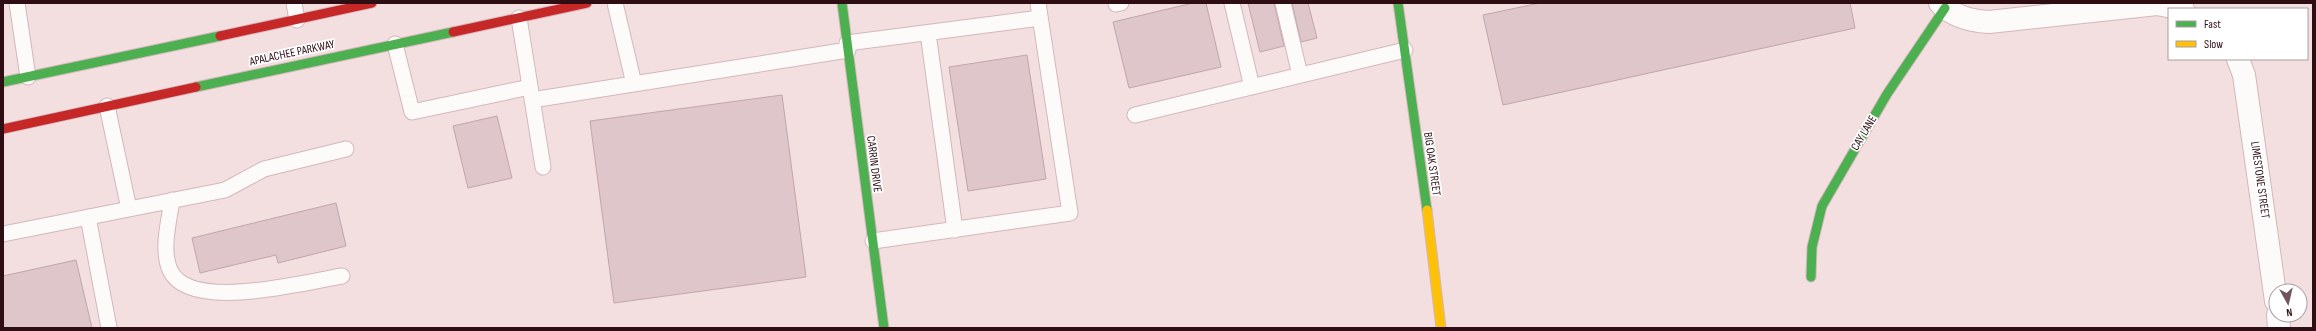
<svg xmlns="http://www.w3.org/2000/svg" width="2316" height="331" viewBox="0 0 2316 331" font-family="'Sofia Sans Condensed',sans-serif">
<rect width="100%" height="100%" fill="#f3dee0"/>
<path fill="#dfc6ca" stroke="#c0a6aa" d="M1193 3H1206L1221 67 1129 88 1113 22Z
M1248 3H1274L1284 46 1260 52Z
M1292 3H1308L1317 38 1301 42Z
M1540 3H1850L1855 28 1503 105 1483 15Z
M1027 55 1046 179 968 191 949 67Z
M782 95 806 277 614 303 590 121Z
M497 116 512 178 468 188 453 126Z
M336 203 346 246 278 263 276 255 200 273 192 238Z
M76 260 92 328H3V276Z"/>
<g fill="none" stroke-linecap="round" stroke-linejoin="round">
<defs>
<path id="lane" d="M17 3 28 77
M294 3 297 20
M615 3 634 84
M1232 3 1252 87
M1283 3 1300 75
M1116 4 1121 3
M519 18 543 167
M928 33 955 230
M847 43 1040 18
M395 44 412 112 530 87
M532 100 848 50
M107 106 129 209
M1135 115 1405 50
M172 200C169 221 161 250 170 270 189 313 306 282 342 276
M88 217 109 328
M3 234 225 190 264 169 346 149
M873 241 1070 213 1038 3"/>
<path id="street" d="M1940 3C1952 16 1971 21 1989 22L2157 4 2183 9
M2238 59 2244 75 2276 301
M2278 315 2279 328"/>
<path id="fast" d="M842 3 884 328
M1398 3 1427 210
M3 82 220 36
M196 87 453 32
M1811 277 1812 247 1822 206 1887 94 1945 8"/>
<path id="slow" d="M1427 210 1441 328"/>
<path id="jam" d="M453 32 587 3
M220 36 372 3
M3 129 196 87"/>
</defs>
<use href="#lane" stroke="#d3b8bb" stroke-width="17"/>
<use href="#street" stroke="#d3b8bb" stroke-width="24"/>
<use href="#fast" stroke="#d3b8bb" stroke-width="11"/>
<use href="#slow" stroke="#d3b8bb" stroke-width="11"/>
<use href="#jam" stroke="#d3b8bb" stroke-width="11"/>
<use href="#lane" stroke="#fdfafa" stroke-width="15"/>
<use href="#street" stroke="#fdfafa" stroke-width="22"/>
<use href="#fast" stroke="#4caf50" stroke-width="9"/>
<use href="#slow" stroke="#ffc107" stroke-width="9"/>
<use href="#jam" stroke="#c62828" stroke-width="9"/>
</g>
<g text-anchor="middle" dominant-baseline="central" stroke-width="3.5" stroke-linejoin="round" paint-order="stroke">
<g font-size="12" fill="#2e0d13" stroke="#fff">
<text transform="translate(292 53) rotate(-12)">APALACHEE PARKWAY</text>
<text transform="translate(1864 133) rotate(-59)">CAY LANE</text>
<text transform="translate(874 164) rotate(83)">CARRIN DRIVE</text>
<text transform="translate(1432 164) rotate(82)">BIG OAK STREET</text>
<text transform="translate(2260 180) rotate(82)">LIMESTONE STREET</text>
</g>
</g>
<rect width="2316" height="331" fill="none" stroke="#2e0d13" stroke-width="8"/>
<rect x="2168" y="8" width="140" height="52" fill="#ffffff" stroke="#ab9ea1"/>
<rect x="2176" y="21" width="20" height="6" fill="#4caf50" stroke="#ab9ea1"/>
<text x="2204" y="28" font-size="12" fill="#2e0d13">Fast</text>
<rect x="2176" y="41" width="20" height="6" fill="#ffc107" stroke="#ab9ea1"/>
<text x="2204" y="48" font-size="12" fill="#2e0d13">Slow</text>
<g transform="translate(2288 303) rotate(172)"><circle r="19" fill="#ffffff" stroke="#ab9ea1"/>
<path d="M0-3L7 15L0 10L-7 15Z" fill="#73565b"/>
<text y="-6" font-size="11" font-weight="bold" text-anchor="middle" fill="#2e0d13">N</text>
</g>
</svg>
